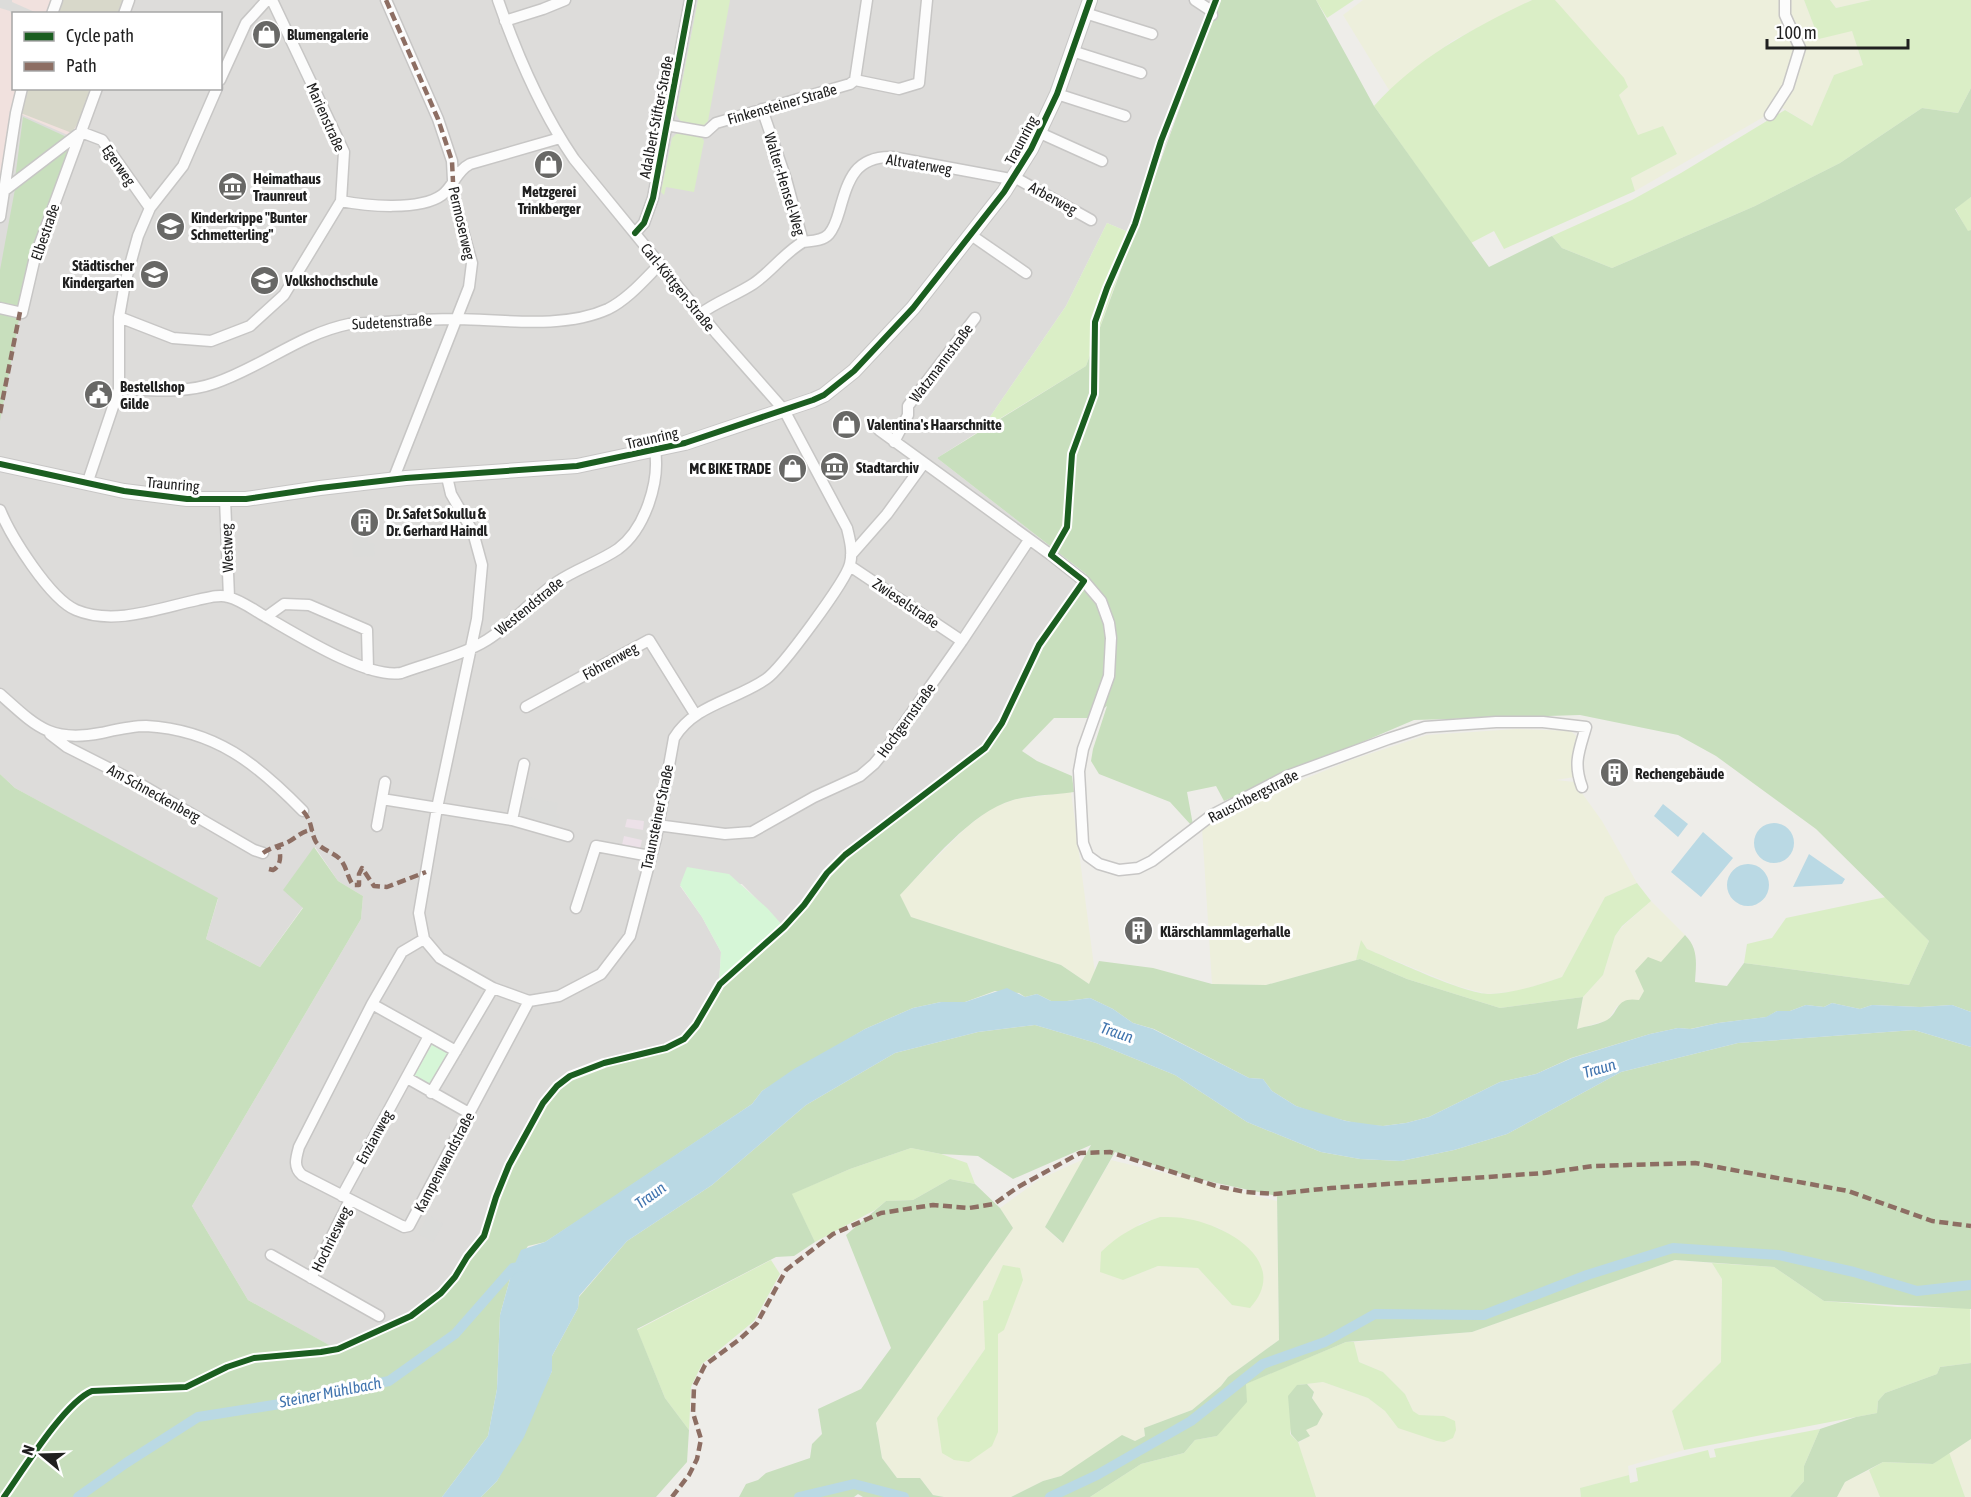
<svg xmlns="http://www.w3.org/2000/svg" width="1971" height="1497" viewBox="0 0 1971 1497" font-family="'Asap Condensed',sans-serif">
<rect width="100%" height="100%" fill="#eeede9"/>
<path fill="#dddcda" d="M130 0H1219L1133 234 1107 223 1066 306 981 430 937 458 1086 574 1038 644 1001 722 984 747 844 854 826 872 803 904 783 926 742 884 680 886 702 917 721 952 719 983 694 1025 683 1038 665 1047 603 1062 569 1075 556 1085 542 1102 508 1164 495 1196 483 1235 466 1256 454 1276 440 1292 410 1315 386 1327 334 1348 248 1300 192 1206 361 919 363 896 338 881 315 847 303 907 260 967 206 939 218 899 15 788 0 774V183L11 110 98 89 220 88V14L125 13Z"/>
<path fill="#f1e1de" d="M0 0H130L125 13 14 14V88L98 89 79 140 11 110 0 183Z"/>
<path fill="#ece1e8" d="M627 819 644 821 643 830 625 827Z
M624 836 642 840 640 849 622 845Z"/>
<path fill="#dcdcda" d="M0 0H12V2L37 13 14 14 13 18 10 11 0 8Z
M368 533V543H374L375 556 353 557 352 534Z
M521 796 558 803 556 814 560 815 558 826 517 818Z
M428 1215 443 1224 433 1242 418 1234Z"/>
<path fill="#d8d8ca" d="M59 0H128L123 13 54 14Z
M24 89H93L84 112 72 133 18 112Z"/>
<path fill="#edefdc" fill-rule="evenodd" d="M1363 0H1532L1452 41 1389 90 1343 15Z
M1555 0H1804L1819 39 1852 30 1863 66 1834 75 1812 126 1781 107 1635 191 1631 178 1677 154 1638 136 1619 95Z
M1830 0H1871L1836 8Z
M1516 729 1571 731 1576 736 1574 777 1556 780 1574 782 1602 821 1637 883 1605 897 1562 977 1519 991 1487 994 1457 986 1367 949 1361 941 1356 960 1266 985 1212 984 1202 828 1243 804 1351 760 1427 735Z
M1071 792 1096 981 1089 984 1061 965 911 917 899 895 968 826 992 808 1016 799Z
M1651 901 1685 935 1661 963 1639 1000 1617 1006 1608 1020 1577 1029 1583 997 1603 975 1615 936 1623 926Z
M1084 1159 1045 1227 1062 1243 1111 1160 1277 1201 1279 1340 1228 1377 1221 1386 1192 1410 1144 1428 1145 1436 1135 1441 1122 1436 1061 1476 1043 1481 1011 1497H944L933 1495 920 1478H897L882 1458 876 1422 1013 1228 1000 1208 1040 1179ZM1160 1217 1188 1219 1219 1228 1244 1244 1232 1305 1198 1268 1158 1266 1123 1280 1139 1224ZM1003 1266 998 1334V1432L937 1418 985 1349 988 1300Z
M1675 1260 1712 1263 1722 1279 1721 1362 1672 1411 1684 1450 1628 1466 1629 1475 1580 1488 1581 1497H1316L1298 1443 1309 1436 1305 1430 1314 1392 1307 1384 1323 1382 1368 1398 1385 1411 1398 1428 1444 1416 1418 1415 1413 1411 1405 1394 1383 1372 1359 1362 1354 1342 1472 1332Z
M1971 1439V1497H1965L1949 1452Z
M1869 1470 1880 1497H1837L1845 1482Z"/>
<path fill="#daeec6" d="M698 0H730L708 121 703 126 681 122 676 114Z
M1316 0H1354L1327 18Z
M1532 0H1555L1624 78 1628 87 1619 95 1638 135 1663 126 1677 154 1631 178 1635 191 1504 249 1494 231 1471 243 1374 106C1417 58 1475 27 1532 0Z
M1804 0H1830L1836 8 1871 0H1971V88L1958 113 1922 108 1840 163 1755 206 1612 268 1562 248 1552 236 1632 200 1681 173 1785 110 1812 126 1834 75 1863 65 1852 31 1819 39Z
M678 132 701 136 704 141 694 192 666 187 664 195 661 192 672 138Z
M1971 197V230L1968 232 1955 208Z
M1107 223 1133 234 1086 366 981 430 1066 306Z
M1637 883 1651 901 1622 926 1615 936 1603 975 1583 997 1500 1008 1407 979 1360 959 1356 960 1361 940 1367 949C1394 960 1464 994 1490 994 1516 993 1538 985 1562 977L1605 897Z
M1886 897 1929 941 1909 985 1744 963 1747 944 1772 938 1786 918Z
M911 1148 941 1154 967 1163 975 1184 950 1179 913 1200 886 1201 875 1210 815 1242 791 1194 850 1169Z
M1160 1217C1169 1217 1179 1217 1188 1219 1229 1226 1291 1263 1250 1308L1232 1305 1198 1268 1158 1266 1123 1280 1100 1272 1101 1252C1118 1235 1137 1225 1160 1217Z
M771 1260 780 1274 754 1321 702 1364 691 1387 689 1430 665 1398 637 1330Z
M1712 1263 1774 1267 1824 1301 1898 1307 1970 1308 1971 1363 1940 1367 1937 1374 1885 1393 1878 1401 1877 1413 1684 1450 1672 1411 1721 1362 1722 1279Z
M1003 1265 1020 1268 1023 1280 1004 1330 998 1334V1432L992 1446 969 1462 954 1460 942 1453 937 1418 985 1349 983 1301 988 1300Z
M1346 1342H1354L1359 1362 1383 1372 1405 1394 1413 1411 1419 1415 1444 1416 1455 1421 1456 1430 1453 1438 1444 1442 1437 1441 1398 1428 1385 1411 1368 1398 1323 1382 1298 1385 1290 1434 1298 1442 1316 1497H1090L1141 1464 1184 1453 1195 1440 1217 1436 1245 1384Z
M1820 1429 1804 1466V1481L1790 1497H1581L1580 1488 1629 1475 1630 1483 1638 1481 1636 1468 1708 1450 1710 1458 1716 1457 1714 1449Z
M1949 1452 1965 1497H1880L1869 1470 1883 1462 1933 1464Z"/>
<path fill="#c8dfbd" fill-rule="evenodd" d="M1219 0H1316L1374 106 1489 267 1552 236 1562 248 1612 268 1755 206 1840 163 1922 108 1958 113 1971 88V197L1955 209 1968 231 1971 230V1012L1952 1005 1920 1007 1872 1005 1860 1009 1832 1003 1824 1007 1806 1005 1790 1011H1777L1767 1017 1718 1023 1690 1029 1678 1028 1650 1034 1571 1058 1536 1074 1500 1082 1429 1117 1406 1123 1383 1126 1364 1125 1321 1115 1296 1106 1272 1091 1263 1079 1249 1078 1154 1029 1133 1023 1113 1009 1090 998 1067 1001H1051L1037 994 1025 997 1019 993 995 991 965 1002H941L913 1008 865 1029 762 1091 752 1104 593 1211 545 1242 528 1246 513 1268 500 1315 497 1389 488 1436 442 1497H0V774L15 788 218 898 206 939 260 967 303 908 283 890 314 847 338 881 363 896 361 919 192 1206 248 1300 338 1350 412 1317 442 1294 456 1278 468 1258 486 1236 497 1197 510 1165 544 1103 558 1087 571 1078 604 1064 666 1050 685 1041 697 1026 721 985 785 928 805 906 828 874 846 856 986 750 1003 723 1040 646 1085 582 1083 580 1086 574 937 458 1086 366ZM1107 706 1093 749 1091 761 1099 774 1170 802 1191 825H1193L1187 792 1216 786 1224 801 1414 720 1580 715 1678 735 1716 756 1816 829 1929 941 1909 985 1744 963 1727 986 1695 982C1696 964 1699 949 1685 935L1661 962 1648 957 1635 971 1644 991 1639 1000C1614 996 1620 1014 1605 1021 1597 1025 1586 1026 1577 1029L1583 997 1500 1008 1407 979 1360 959 1266 985 1212 984 1153 968 1099 961 1089 984 1061 965 911 917 900 895C930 864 971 812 1013 800 1032 795 1054 795 1074 792L1072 776 1037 761 1022 751 1054 718H1090Z
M23 117 69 138 15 179Z
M75 143 21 311 0 306V270L15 189Z
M0 310 20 314 0 421Z
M1035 1025 1096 1043 1175 1075 1247 1122 1321 1152 1360 1159 1401 1161 1454 1150 1507 1134 1621 1072 1738 1043 1914 1030 1971 1047V1309L1824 1301 1774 1267 1675 1260 1472 1332 1346 1342 1246 1384 1247 1402 1217 1436 1195 1440 1184 1453 1141 1464 1090 1497H1011L1043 1481 1061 1476 1122 1435 1135 1441 1145 1436 1144 1428 1192 1410 1221 1386 1228 1377 1279 1340 1277 1196 1189 1177 1115 1152 1063 1243 1045 1227 1091 1145 1013 1179 978 1156 941 1154 911 1148 850 1169 792 1194 815 1242 794 1256 776 1257 637 1329 665 1398 689 1430 687 1462 656 1497H481L497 1481 552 1371V1356L578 1308 579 1297 627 1241 712 1185 806 1105 895 1053 978 1032Z
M950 1179 975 1184 1000 1208 1013 1228 876 1423 882 1458 897 1478H920L933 1495 944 1497H863L858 1494 854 1497H739L746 1484 758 1480 766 1473 810 1458 812 1444 822 1434 818 1409 861 1389 891 1348 846 1235 886 1201 913 1200Z
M1971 1363V1439L1933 1464 1883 1462 1845 1482 1837 1497H1790L1804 1481V1466L1820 1429 1856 1417 1877 1413 1878 1401 1885 1393 1937 1374 1940 1367Z
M1307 1384 1314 1392 1312 1398 1323 1414 1317 1425 1306 1430 1310 1436 1298 1442 1291 1434 1288 1396 1297 1385Z"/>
<path fill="#d6f6d7" d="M687 867 729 874 768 909 783 926 719 983 721 952 702 917 680 885Z
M434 1041 456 1051 428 1087 413 1078Z"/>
<path fill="#bad9e4" d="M1663 804 1688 824 1678 837 1654 816Z
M1754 843a20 20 0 1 1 40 0a20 20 0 1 1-40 0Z
M1703 832 1733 858 1701 897 1671 872Z
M1809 854 1845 879 1842 884 1793 887Z
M1727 885a21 21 0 1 1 42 0a21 21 0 1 1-42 0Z
M1007 988 1025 997 1037 994 1051 1001H1067L1090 998 1113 1009 1133 1023 1153 1029 1249 1078 1263 1079 1272 1091 1296 1106 1346 1121 1383 1126 1406 1123 1429 1117 1500 1082 1536 1074 1572 1058 1650 1034 1678 1028 1691 1029 1718 1023 1766 1017 1777 1011H1790L1806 1005 1824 1007 1832 1003 1860 1009 1872 1005 1920 1007 1952 1005 1971 1012V1047L1914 1030 1738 1043 1621 1072 1507 1134 1454 1150 1401 1161 1360 1159 1321 1152 1247 1122 1175 1075 1096 1043 1035 1025 978 1032 895 1053 806 1105 712 1185 627 1241 579 1296 578 1308 552 1356V1371L524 1437 497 1481 481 1497H442L488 1436 497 1389 500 1315 513 1268 521 1250 545 1242 752 1104 762 1091 794 1069 865 1029 913 1008 941 1002H965Z"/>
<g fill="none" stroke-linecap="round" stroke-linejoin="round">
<path stroke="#bad9e4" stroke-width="10" d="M78 1497 126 1463 198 1417 286 1403 389 1381 455 1334 513 1268 526 1266
M799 1497 854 1484 904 1497
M1050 1497 1097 1475 1191 1421 1263 1364 1325 1342 1375 1314 1484 1315 1587 1275 1673 1248 1778 1255 1854 1272 1917 1291 1971 1285"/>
<defs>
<path id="minor" d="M386 0 438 119 452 161 454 199 472 263 469 287 393 480
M1195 0 1210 10 1212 15
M1085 13 1152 34
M52 14 57 0
M124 14 129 0
M505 21 543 9 565 0
M1072 51 1141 73
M220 80 246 23 267 0
M855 80 899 89 919 83 927 0
M1057 94 1125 116
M1770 115 1788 87 1800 48 1785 15V0
M666 125 706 132 716 123 850 84 855 80 867 0
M1040 133 1102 161
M1014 177 1091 220
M5 190 81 132 102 140 150 208
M341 201C366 206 420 211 442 195 454 186 456 171 470 164L560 138
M0 217 16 113 22 88
M635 233 644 223 653 198 690 0
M971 235 1026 273
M803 242C811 241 823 241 829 234 834 228 837 219 839 212 848 181 854 156 892 157L1005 178 1011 182
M0 308 22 313 35 257 97 88
M700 314C716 302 736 295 753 284 771 272 784 253 803 242L786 179 762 109
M119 317 173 338 211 341 250 326 284 295 341 201 344 152 272 0
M119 389C151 390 184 394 215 383 262 367 300 334 349 324 385 322 422 319 459 319 505 320 564 329 608 309 628 299 644 280 660 264
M879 430 1051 555 1084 581 1101 601 1109 623 1111 638 1109 676 1083 749 1079 771 1083 843 1088 856 1099 864 1119 870 1138 868 1152 861 1212 815 1287 776 1388 739 1425 727 1496 722H1543L1586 727C1579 751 1573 763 1582 787
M894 442 908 415V406L975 318
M447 477 451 494 473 532 482 565 477 619 437 808 419 913 424 939 440 958 493 988 529 1001 559 996 601 974 630 936 656 838 674 738C695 704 734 701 766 679 781 669 846 581 850 564 853 552 850 540 847 528L784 410 717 334 574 159C541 111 517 55 498 0
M87 484 119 389V317L125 283 138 236 150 208 183 166 217 88
M225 499 229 597
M0 510C11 537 50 599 76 610 114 626 160 608 197 600 207 598 219 594 228 597 240 600 251 608 261 614 293 632 366 679 401 673 428 663 463 655 487 640 513 624 532 599 557 582 576 569 599 562 618 549 645 529 660 482 655 450
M851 555 887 514 924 463
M850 566 962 641
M266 617 284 604 309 605 367 630 368 669
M0 694C36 726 50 743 101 733 115 730 131 726 146 726 216 730 257 764 303 811
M526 707 649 640 695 714
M50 734 67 747 142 785 254 850 263 853
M382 799 512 820 568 836
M512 820 524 764
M657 825 725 834 752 832 814 797 860 776 874 764 884 752 962 641 1029 540
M377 826 385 782
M576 908 596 846 650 856
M424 939 402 952 372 1004 299 1147C296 1158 293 1167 302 1175L404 1227 409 1226 529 1001
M372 1004 456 1051
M407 1078 469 1113
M431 1093 493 988
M342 1196 429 1036
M271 1255 379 1316
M311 1278 350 1200"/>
<path id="tertiary" d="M0 464 124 491 187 499H246L320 488 406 478 577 466 685 443 813 400 824 395 854 371 913 308 1004 192 1031 149 1057 94 1090 0"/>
</defs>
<use href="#minor" stroke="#c7c6c5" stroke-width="13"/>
<use href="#tertiary" stroke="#c7c6c5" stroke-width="16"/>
<use href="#minor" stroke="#fcfcfc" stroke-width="10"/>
<use href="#tertiary" stroke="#fcfcfc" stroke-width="14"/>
<path stroke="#8d6e63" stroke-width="4.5" stroke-dasharray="9 4.5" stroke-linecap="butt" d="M386 0 438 119 452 161 453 182
M0 413 20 312
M303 811C313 822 310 831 316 842 322 850 333 852 340 859 347 867 347 877 353 885H359V874L362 868 374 886 387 887 426 872
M263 853C270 848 278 846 286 843 295 839 302 830 313 830
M269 869 273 870C282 865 281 854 278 846
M672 1497 689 1475 697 1459 701 1439 693 1413 694 1387 705 1365 740 1339 757 1323 786 1270 833 1234 881 1213 933 1205 969 1208 994 1204 1018 1187 1080 1153 1110 1152 1216 1186 1245 1192 1275 1194 1331 1188 1544 1173 1594 1166 1695 1163 1848 1191 1932 1221 1971 1226"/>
<defs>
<path id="cycleway" d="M635 233 644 223 653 198 690 0
M0 464 124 491 187 499H246L320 488 406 478 577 466 685 443 813 400 824 395 854 371 913 308 1004 192 1031 149 1057 94 1090 0
M4 1497C23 1470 65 1402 92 1391L186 1387 227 1367 254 1358 321 1352 338 1349 411 1316 441 1293 455 1277 467 1257 484 1236 496 1197 509 1165 543 1103 557 1086 570 1076 604 1063 666 1048 684 1039 696 1025 720 984 784 927 804 905 827 873 845 855 985 748 1002 723 1039 645 1084 581 1051 555 1067 527 1072 454 1094 394 1095 322 1107 288 1135 224 1161 141 1216 0"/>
</defs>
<use href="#cycleway" stroke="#fff" stroke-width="10"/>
<use href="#cycleway" stroke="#1b5e20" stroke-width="6"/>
</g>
<defs>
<symbol id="shop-disc" viewBox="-11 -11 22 22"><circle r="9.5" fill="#686866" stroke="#fff"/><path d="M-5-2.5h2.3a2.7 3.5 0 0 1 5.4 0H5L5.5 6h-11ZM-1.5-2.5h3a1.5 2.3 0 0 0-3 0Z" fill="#fff"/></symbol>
<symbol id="museum-disc" viewBox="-11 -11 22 22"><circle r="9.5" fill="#686866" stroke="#fff"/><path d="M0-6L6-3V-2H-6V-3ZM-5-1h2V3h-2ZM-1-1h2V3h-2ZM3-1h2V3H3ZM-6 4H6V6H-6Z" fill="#fff"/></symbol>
<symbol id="school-disc" viewBox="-11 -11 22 22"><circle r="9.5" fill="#686866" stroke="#fff"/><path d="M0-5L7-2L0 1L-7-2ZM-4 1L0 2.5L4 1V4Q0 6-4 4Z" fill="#fff"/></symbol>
<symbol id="university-disc" viewBox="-11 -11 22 22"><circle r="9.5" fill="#686866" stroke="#fff"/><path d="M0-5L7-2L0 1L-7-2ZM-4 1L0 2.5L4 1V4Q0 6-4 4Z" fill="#fff"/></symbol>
<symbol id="civic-disc" viewBox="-11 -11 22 22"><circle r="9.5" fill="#686866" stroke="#fff"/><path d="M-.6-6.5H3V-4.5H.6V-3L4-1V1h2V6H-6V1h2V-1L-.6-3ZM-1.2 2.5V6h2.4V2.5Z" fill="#fff"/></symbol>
<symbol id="building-disc" viewBox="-11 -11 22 22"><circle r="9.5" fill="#686866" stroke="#fff"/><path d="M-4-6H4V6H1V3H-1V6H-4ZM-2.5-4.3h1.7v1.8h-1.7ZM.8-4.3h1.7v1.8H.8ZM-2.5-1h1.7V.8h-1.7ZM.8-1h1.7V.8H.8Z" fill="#fff"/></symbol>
</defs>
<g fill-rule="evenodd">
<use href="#shop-disc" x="250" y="18" width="33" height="33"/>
<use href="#shop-disc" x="532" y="148" width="33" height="33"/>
<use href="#museum-disc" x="216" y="170" width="33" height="33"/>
<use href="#school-disc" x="154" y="210" width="33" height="33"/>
<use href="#school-disc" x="138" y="258" width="33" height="33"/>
<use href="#university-disc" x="248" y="264" width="33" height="33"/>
<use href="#civic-disc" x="82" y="378" width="33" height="33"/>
<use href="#shop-disc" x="830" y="408" width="33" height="33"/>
<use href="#museum-disc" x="818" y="450" width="33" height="33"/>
<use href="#shop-disc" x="776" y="452" width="33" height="33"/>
<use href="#building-disc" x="348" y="506" width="33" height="33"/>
<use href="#building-disc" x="1598" y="756" width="33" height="33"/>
<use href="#building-disc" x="1122" y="914" width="33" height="33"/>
</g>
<g text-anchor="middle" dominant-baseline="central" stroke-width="6" stroke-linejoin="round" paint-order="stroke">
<g font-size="15" font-weight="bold" fill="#202020" stroke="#fff" text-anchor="start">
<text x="287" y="34">Blumengalerie</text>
<text x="253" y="178">Heimathaus<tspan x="253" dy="17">Traunreut</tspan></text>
<text x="549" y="191" text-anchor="middle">Metzgerei<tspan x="549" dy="17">Trinkberger</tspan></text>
<text x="191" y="217">Kinderkrippe "Bunter<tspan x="191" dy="17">Schmetterling"</tspan></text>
<text x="134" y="265" text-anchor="end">Städtischer<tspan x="134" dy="17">Kindergarten</tspan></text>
<text x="285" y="280">Volkshochschule</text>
<text x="120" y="386">Bestellshop<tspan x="120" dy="17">Gilde</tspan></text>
<text x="867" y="424">Valentina's Haarschnitte</text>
<text x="856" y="467">Stadtarchiv</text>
<text x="771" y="468" text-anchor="end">MC BIKE TRADE</text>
<text x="386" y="513">Dr. Safet Sokullu &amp;<tspan x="386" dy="17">Dr. Gerhard Haindl</tspan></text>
<text x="1635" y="773">Rechengebäude</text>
<text x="1160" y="931">Klärschlammlagerhalle</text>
</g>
<g font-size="15" fill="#202020" stroke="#fff">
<text transform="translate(782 104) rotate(-16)">Finkensteiner Straße</text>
<text transform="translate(326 117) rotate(66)">Marienstraße</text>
<text transform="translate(656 117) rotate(-79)">Adalbert-Stifter-Straße</text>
<text transform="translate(1021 140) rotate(-62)">Traunring</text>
<text transform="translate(919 164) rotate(9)">Altvaterweg</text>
<text transform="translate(119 165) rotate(55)">Egerweg</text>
<text transform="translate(785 184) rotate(73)">Walter-Hensel-Weg</text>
<text transform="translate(1053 198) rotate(29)">Arberweg</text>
<text transform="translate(462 223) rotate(77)">Permoserweg</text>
<text transform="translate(45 232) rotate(-71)">Elbestraße</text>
<text transform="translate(678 287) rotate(51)">Carl-Köttgen-Straße</text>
<text transform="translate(392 322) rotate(-3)">Sudetenstraße</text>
<text transform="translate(941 363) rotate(-53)">Watzmannstraße</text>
<text transform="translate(652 438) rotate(-13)">Traunring</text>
<text transform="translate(173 484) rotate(5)">Traunring</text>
<text transform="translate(227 548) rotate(-92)">Westweg</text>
<text transform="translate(906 603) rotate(34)">Zwieselstraße</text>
<text transform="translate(529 606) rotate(-39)">Westendstraße</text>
<text transform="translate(610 661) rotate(-29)">Föhrenweg</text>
<text transform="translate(906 720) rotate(-54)">Hochgernstraße</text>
<text transform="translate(154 793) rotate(29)">Am Schneckenberg</text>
<text transform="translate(1253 796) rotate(-27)">Rauschbergstraße</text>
<text transform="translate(657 817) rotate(-78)">Traunsteiner Straße</text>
<text transform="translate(374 1137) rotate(-61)">Enzianweg</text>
<text transform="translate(444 1162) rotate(-62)">Kampenwandstraße</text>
<text transform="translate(331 1239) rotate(-64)">Hochriesweg</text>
</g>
<g font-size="16" font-style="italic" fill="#4275af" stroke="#fff">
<text transform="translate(1117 1032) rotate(19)">Traun</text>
<text transform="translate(1599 1068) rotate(-16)">Traun</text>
<text transform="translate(650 1195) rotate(-36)">Traun</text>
<text transform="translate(330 1392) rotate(-11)">Steiner Mühlbach</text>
</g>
</g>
<rect x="12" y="12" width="210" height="78" fill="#ffffff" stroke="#a6a6a6" stroke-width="1.5"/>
<rect x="24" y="32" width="30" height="9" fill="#1b5e20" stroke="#a6a6a6" stroke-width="1.5"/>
<text x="66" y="42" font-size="18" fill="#202020">Cycle path</text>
<rect x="24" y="62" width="30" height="9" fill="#8d6e63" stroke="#a6a6a6" stroke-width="1.5"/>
<text x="66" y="72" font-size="18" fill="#202020">Path</text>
<g transform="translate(42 1455) rotate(289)" stroke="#ffffff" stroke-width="4.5" paint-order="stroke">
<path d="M0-4.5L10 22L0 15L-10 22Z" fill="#202020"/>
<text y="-9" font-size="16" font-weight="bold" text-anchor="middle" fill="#202020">N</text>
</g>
<path d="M1767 39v9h141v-9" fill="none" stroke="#202020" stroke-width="3"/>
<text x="1776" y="39" font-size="18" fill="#202020" stroke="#ffffff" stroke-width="4.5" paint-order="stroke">100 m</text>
</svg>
